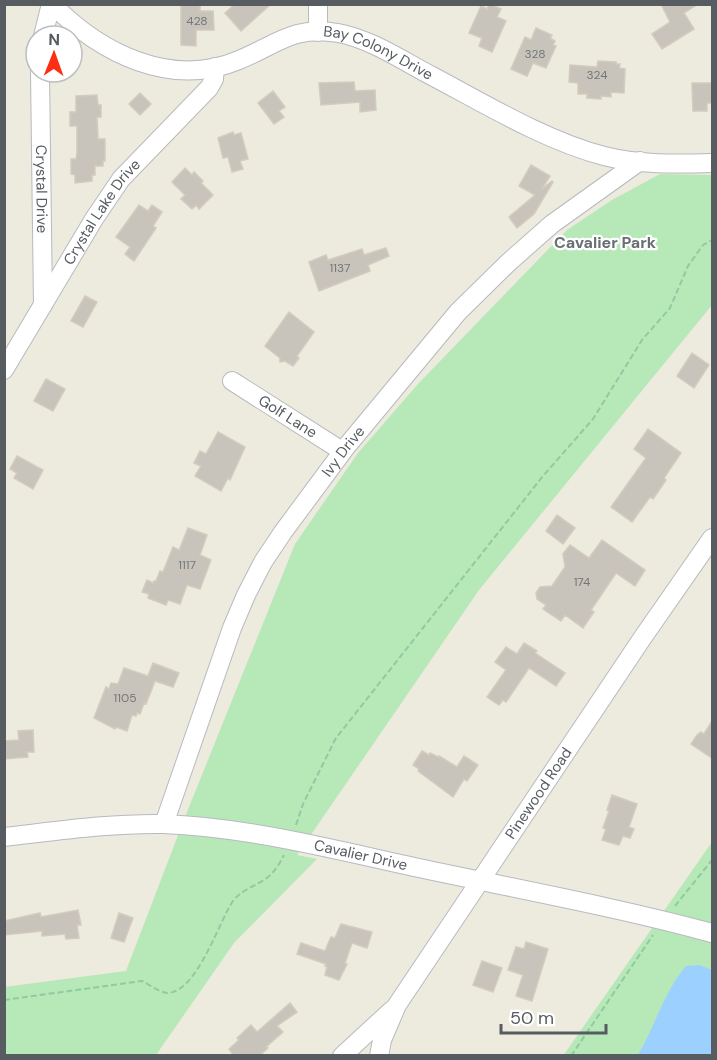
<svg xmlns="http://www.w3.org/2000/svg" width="717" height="1060" viewBox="0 0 717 1060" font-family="'DM Sans',sans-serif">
<rect width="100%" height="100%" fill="#edeade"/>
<path fill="#b7e8b8" d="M660 174 712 175V305L479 590 297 855 317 859 234 943 156 1055H5L4 987 126 971 185 817 295 544 358 453 418 384 534 264 567 230 612 200Z
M712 842V1055L563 1056Z"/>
<path fill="#9cd1ff" d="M699 965 712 970V1055H638C655 1026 664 992 686 966Z"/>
<path fill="#c8c4bb" stroke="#d2ccbc" stroke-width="1.5" d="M181 4H200V11H213L214 30H196V46L181 45Z
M235 4H271L241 31 225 13Z
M489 4 501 9 497 17 506 21 492 52 479 46 482 38 469 33 481 6 487 9Z
M661 4H698L684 13 694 29 662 49 652 34 670 22Z
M536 28 552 35 550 38 555 41 553 45 556 46 546 68 533 63 527 76 511 69 525 37 531 40Z
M598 61 616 62V64H620L619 68 625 69 624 93 611 92V97L601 96V99L587 98V94H578V83L569 82 570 65 597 67Z
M354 82 355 91 375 90 376 110 360 112V102L321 105 319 83Z
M692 83H712V103H707V111H693Z
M273 91 285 107 279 111 284 117 274 124 258 103Z
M140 93 151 104 140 115 129 104Z
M97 95 98 105H101V117H97L98 139H105V161H103V166H95V175H92V181L75 183V175L71 174V159H76L77 153V126H70V112H76V96Z
M233 132 234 135 241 133 248 159 240 161 243 169 232 172 228 157 223 158 218 138Z
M531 165 550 176 542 189 552 181 553 182 534 214 517 228 509 217 535 195 519 186Z
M185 168 192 175 194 172 203 181 201 183 213 195 199 209 196 205 192 209 181 199 185 195 172 182Z
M139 205 148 211 152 205 162 212 153 226 156 228 134 261 125 254 130 247 116 237Z
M386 248 389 256 368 265 370 271 319 291 309 262 326 255 328 260 362 249 364 255Z
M85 296 97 302 83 327 71 321Z
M289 312 314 332 297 356 299 358 293 366 285 361 280 362V358L265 346Z
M692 353 709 365 694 388 677 376Z
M46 379 65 389 53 411 34 401Z
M648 429 681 453 664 478 666 480 653 499 650 497 632 522 611 507 646 458 634 449Z
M218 432 245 447 230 480 228 478 221 491 195 476 201 466 194 463 200 451 206 454Z
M17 456 43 470 33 489 14 478 17 473 10 469Z
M557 515 575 528 563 544 546 531Z
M188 528 207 535 200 555 211 560 200 589 187 585 180 604 168 600 166 605 148 598 149 594 142 592 147 580 153 583 154 581H156L160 571 163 572 173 547 179 550 180 548Z
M602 540 645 570 635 586 616 573 591 610 594 612 583 628 565 615 561 621 543 609 546 605 537 599 536 593 540 587 552 586 565 567 563 554 570 545 589 558Z
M524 643 537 651 535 653 565 673 556 686 529 668 506 702 503 700 499 705 487 697 506 670 495 662 506 647 517 654Z
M153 663 179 673 173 687 155 681 146 704 144 703 140 714 137 713 136 716 132 715 127 731 116 727 115 729 94 718 106 687 109 689 111 683 118 684 124 668 148 676Z
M712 721V758L691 744 697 735 701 732 704 734Z
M33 730 34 752H27L28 757 4 759V741L19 740 18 731Z
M422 751 429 755 430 753 438 757 439 756 457 767 464 756 478 765 467 781 464 779 453 797 418 771 419 769 413 765Z
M612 795 637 804 629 827 634 829 630 838 623 836 619 845 602 840 606 829 603 828 609 811 607 810Z
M78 910 81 925H77L79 938 66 939 65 934 42 936V931L4 935V921L40 913 41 917Z
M119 913 133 918 124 942 111 938Z
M341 924 372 932 367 948 352 943 345 963 347 964 339 980 325 975 327 967 325 966 326 964 297 954 301 943 325 951 331 937 335 938Z
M526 942 548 949 532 1001 516 996 523 975 508 970 516 947 524 949Z
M482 961 502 968 493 992 473 985Z
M290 1003 297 1012 277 1026 283 1032 266 1047 268 1048 259 1056H234L229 1049 239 1040 237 1038 251 1025 257 1032Z"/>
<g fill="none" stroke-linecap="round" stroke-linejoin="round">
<defs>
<g id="minor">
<path id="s1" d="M52 4C100 53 171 89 239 60 276 45 294 25 338 33 371 39 403 61 432 76 485 104 546 141 604 156 639 165 677 164 712 163"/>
<path d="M318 32V4"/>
<path d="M43 36 51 4"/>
<path id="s2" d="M40 72 43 305"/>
<path id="s3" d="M4 370 94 219 121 179 209 88 214 79 215 67"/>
<path id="s4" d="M232 381 342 451"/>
<path id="s5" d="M164 824 232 628 246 595 263 562 283 532 346 447 458 312 509 262 552 224 640 161"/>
<path id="s6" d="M4 837C57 831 110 823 163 824 248 827 336 850 419 868 517 889 616 907 712 933"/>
<path d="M342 1056 392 1010"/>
<path id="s7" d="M379 1056 382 1040 397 1005 641 640 712 538"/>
</g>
</defs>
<use href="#minor" stroke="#b7babf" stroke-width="20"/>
<path stroke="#90c9a2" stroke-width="2" stroke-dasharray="6 3" stroke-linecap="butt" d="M296 825 303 804 336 738 543 476 593 419 642 340 670 308 688 266 703 245 712 240
M675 906 712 860
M4 1000 142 981C150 985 159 992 167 993 197 993 219 921 233 901 242 889 257 886 268 877 275 871 280 863 284 855
M571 1056 653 935"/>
<use href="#minor" stroke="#fff" stroke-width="18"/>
</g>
<g text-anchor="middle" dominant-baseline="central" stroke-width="4.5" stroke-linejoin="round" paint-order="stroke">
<g font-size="12" fill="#737678">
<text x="197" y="21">428</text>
<text x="535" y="54">328</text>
<text x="597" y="75">324</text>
<text x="340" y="268">1137</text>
<text x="187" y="565">1117</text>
<text x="582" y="582">174</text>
<text x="125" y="698">1105</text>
</g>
<g font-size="15" fill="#575c61" stroke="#fff">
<text stroke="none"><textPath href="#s1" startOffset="357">Bay Colony Drive</textPath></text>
<text stroke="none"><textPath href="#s2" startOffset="117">Crystal Drive</textPath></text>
<text stroke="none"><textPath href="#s3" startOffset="186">Crystal Lake Drive</textPath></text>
<text stroke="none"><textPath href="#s4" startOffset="66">Golf Lane</textPath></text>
<text stroke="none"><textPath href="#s5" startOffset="417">Ivy Drive</textPath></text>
<text stroke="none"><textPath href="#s7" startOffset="309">Pinewood Road</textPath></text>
<text stroke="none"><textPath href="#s6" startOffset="360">Cavalier Drive</textPath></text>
</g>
<g font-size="16" font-weight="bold" fill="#686e73" stroke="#fff">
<text x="605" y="242">Cavalier Park</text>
</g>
</g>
<rect width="717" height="1060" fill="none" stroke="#575c61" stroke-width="12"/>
<g transform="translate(54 54) rotate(1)"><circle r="28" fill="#ffffff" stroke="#bcbec0" stroke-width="1.5"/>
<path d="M0-4.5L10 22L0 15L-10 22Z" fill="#fb2f16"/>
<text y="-9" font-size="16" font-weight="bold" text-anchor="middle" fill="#575c61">N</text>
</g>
<path d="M501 1024v9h105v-9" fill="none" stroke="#575c61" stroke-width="3"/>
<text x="510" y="1024" font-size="18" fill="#575c61" stroke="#ffffff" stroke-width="4.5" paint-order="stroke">50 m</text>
</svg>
